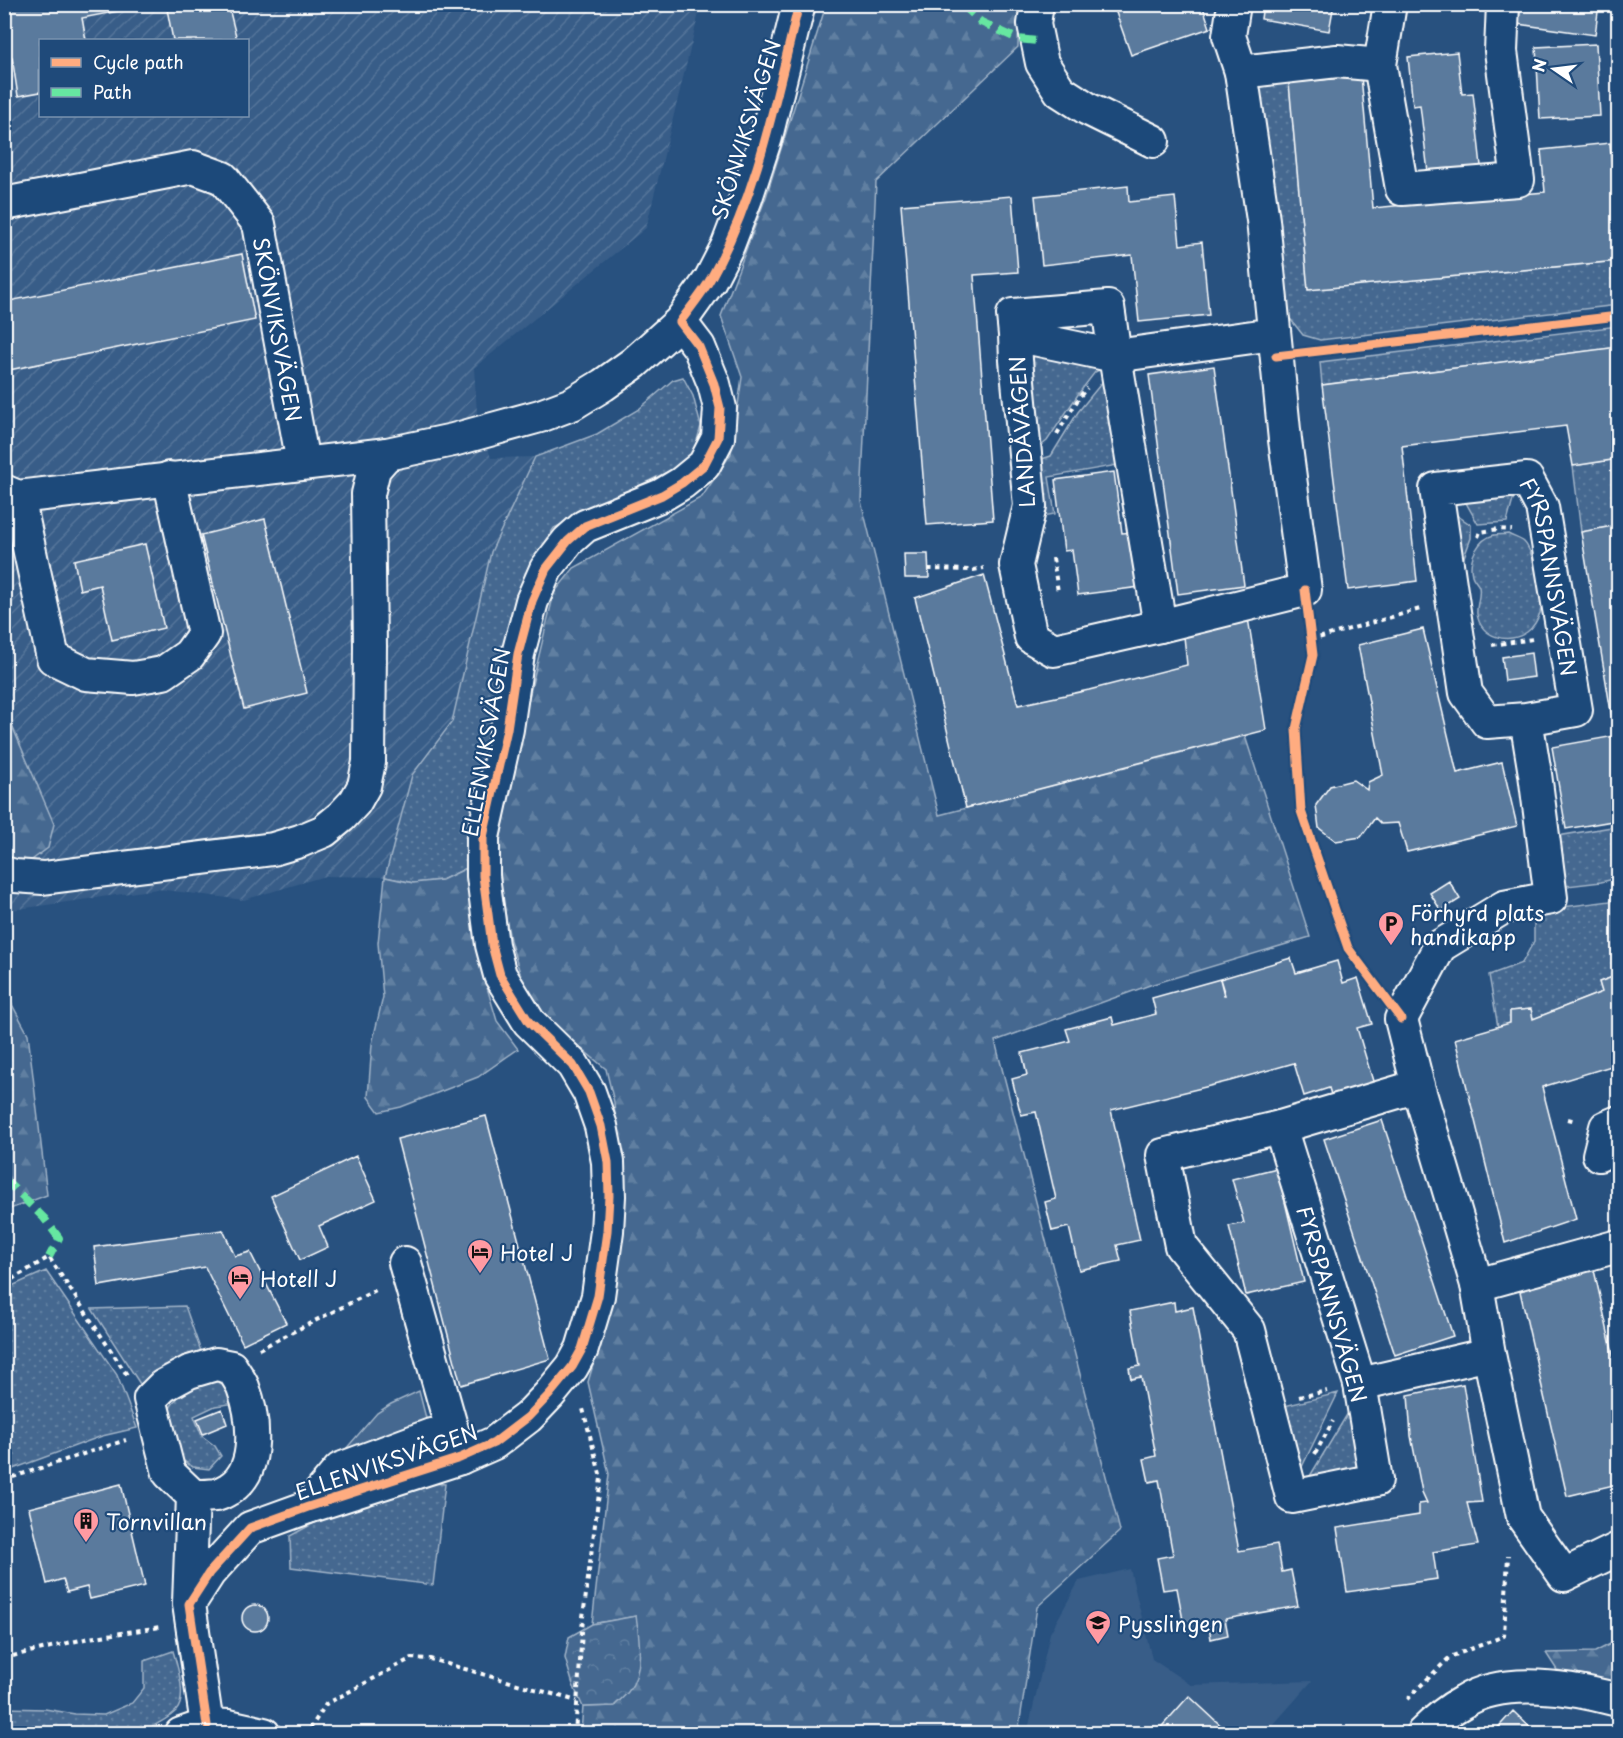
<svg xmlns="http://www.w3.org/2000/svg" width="1623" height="1738" viewBox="0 0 1623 1738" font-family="'Playpen Sans',sans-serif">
<defs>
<pattern id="industrial-furrows" width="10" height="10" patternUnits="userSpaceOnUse" patternTransform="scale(1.5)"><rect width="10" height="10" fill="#375d88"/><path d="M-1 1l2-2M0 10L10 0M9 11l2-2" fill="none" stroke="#55759a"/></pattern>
<pattern id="grass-dots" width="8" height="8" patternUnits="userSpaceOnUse" patternTransform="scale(1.5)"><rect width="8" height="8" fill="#446890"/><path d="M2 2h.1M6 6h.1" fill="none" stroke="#607fa1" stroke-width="1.8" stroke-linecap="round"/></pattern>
<pattern id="forest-firs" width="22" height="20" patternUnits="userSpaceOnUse" patternTransform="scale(1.5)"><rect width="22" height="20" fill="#446890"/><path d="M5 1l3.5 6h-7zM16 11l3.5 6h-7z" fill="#607fa1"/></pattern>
<pattern id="park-crowns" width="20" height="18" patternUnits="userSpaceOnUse" patternTransform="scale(1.5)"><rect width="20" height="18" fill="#446890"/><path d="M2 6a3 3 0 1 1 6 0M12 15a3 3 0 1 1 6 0" fill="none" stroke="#607fa1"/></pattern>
</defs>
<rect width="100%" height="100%" fill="#28517f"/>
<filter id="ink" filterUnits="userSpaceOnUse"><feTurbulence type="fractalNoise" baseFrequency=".0167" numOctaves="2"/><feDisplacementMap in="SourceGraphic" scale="12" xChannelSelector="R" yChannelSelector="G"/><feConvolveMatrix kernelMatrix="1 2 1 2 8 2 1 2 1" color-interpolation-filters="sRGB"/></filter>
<g filter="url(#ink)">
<path fill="#375d88" d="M1130 1569 1152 1659 1191 1685 1312 1681 1266 1733 1027 1734 1050 1633 1079 1581Z"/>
<path fill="url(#industrial-furrows)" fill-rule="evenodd" d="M4 5H701L646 228 474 368 477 413 491 458 535 457 491 552 452 722 412 775 385 877 325 876 244 900 157 889 5 911ZM40 40H248V116H40Z"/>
<path fill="url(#grass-dots)" stroke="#a2b4c8" stroke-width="1.5" d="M1289 83 1308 290 1618 261V305L1320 340 1303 335 1280 306 1259 85Z
M1618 326V347L1322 385 1320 362Z
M1026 353 1108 366 1095 372 1079 393 1047 441 1038 448Z
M683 377 693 396 701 426 693 455 669 471 554 528 527 571 502 664 469 867 442 880 414 883 385 877 412 775 452 722 491 552 535 457 597 434 639 409 673 380Z
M1104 380 1118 465 1049 477 1055 514 1043 516 1032 462 1051 456 1078 412Z
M1618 459V525L1581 532 1573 466Z
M1516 489 1507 522 1478 524 1461 494Z
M1452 512 1471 525V538L1460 568Z
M1508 534C1513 537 1521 539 1524 542 1534 552 1544 600 1540 613 1538 619 1533 628 1527 632 1509 645 1481 638 1477 614 1476 606 1481 595 1479 587 1478 583 1473 580 1472 575 1468 559 1478 539 1494 535 1498 534 1504 535 1508 534Z
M1618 826V878L1601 882 1559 887 1558 836Z
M1618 900V975L1599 982 1602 992 1533 1019 1531 1009 1510 1011V1023L1498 1027 1489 975 1522 963 1534 941V914L1547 909Z
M46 1271 117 1375 137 1428 102 1436 5 1472 4 1325 6 1323 7 1304 5 1297V1289Z
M185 1306 203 1357 140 1384 92 1309Z
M226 1374 237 1403 215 1406 194 1416 202 1436 215 1446 221 1456 209 1469 193 1467 179 1458 168 1410 182 1392 215 1377Z
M1338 1393 1297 1477 1276 1408Z
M1354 1403 1365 1473 1304 1486Z
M431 1483 445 1484 433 1585 291 1567 290 1536 316 1522Z
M173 1651C177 1665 188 1698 176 1711 166 1721 151 1727 139 1733H5V1708L45 1709 75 1714 104 1715 132 1703 144 1688V1661Z"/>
<path fill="url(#forest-firs)" stroke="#a2b4c8" stroke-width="1.5" d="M826 5H1019L1018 47 876 182 861 501 939 815 1245 736 1310 937 1150 985 995 1041 1120 1531 1037 1607 1018 1733H581L583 1707 615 1706 636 1616 592 1624 609 1474 588 1382 613 1298 623 1235 614 1102 606 1069 530 1006 510 940 496 862 522 726 554 593 574 568 702 497 731 454 742 377 721 316 766 197Z
M4 707 54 824 48 848 29 862 5 860Z
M469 867 472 909 486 984 497 1021 518 1049 478 1077 401 1107 379 1112 368 1097 372 1044 383 997 378 943 385 877 413 883 442 880Z
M5 988 9 999 28 1034 47 1195 5 1211Z
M1618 1640V1684L1557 1670 1546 1653 1595 1652Z"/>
<path fill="url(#park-crowns)" stroke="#a2b4c8" stroke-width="1.5" d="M636 1616C640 1640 644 1672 628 1692 624 1697 619 1701 614 1706L583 1707 573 1685 565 1658 569 1637 592 1624Z"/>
<path fill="#446890" stroke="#a2b4c8" stroke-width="1.5" d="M419 1391 427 1422 344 1451 377 1413 391 1404Z"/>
<path fill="#5a7a9d" stroke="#fff" stroke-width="1.5" d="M4 4H155L82 18 86 40H40V92L18 96 12 57 4 58Z
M166 4H228L237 40H173Z
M1113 4H1202L1210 28 1131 55Z
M1263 4H1334L1329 31 1261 19Z
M1521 4H1599L1595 35 1518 24Z
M1596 44 1600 116 1540 119 1536 47Z
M1457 52 1462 94 1473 93 1481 166 1428 172 1420 105 1413 106 1408 57Z
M1361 76 1373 208 1545 192 1541 150 1610 143 1618 244V261L1308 290 1289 83Z
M1128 186 1129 202 1175 197 1180 245 1202 242 1209 315 1139 322 1132 255 1042 265 1035 196Z
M1012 196 1018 272 974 275 993 520 927 525 901 205Z
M242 254 255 320 4 371V302Z
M1618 347V459L1573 466 1566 426 1402 446 1417 581 1348 590 1322 385Z
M1214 366 1244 585 1178 594 1149 375Z
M1114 472 1122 533 1133 532 1140 587 1078 595 1072 550 1064 551 1055 480Z
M265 519 307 693 244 709 201 535Z
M1618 525V820L1566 829 1552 747 1615 736 1581 532Z
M145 544 164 628 112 640 100 585 80 590 74 560Z
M904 554H928L929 578H905Z
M984 575 1018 705 1089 690 1187 665 1183 627 1248 618 1266 730 966 808 915 598Z
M1423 629 1457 773 1502 762 1517 826 1407 852 1398 823 1381 824 1375 818 1361 837 1336 841 1319 828 1316 805 1330 786 1353 780 1367 790 1368 782 1383 775 1358 645Z
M1531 653 1534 677 1505 681 1502 657Z
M1449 881 1460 899 1441 911 1430 893Z
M1291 958 1296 973 1337 961 1343 983 1358 978 1372 1024 1357 1028 1376 1091 1334 1104 1329 1088 1304 1096 1294 1063 1230 1081 1111 1110 1140 1240 1117 1245 1121 1261 1079 1270 1069 1227 1052 1231 1045 1202 1056 1199 1036 1112 1021 1115 1012 1079 1027 1075 1022 1053 1070 1041 1066 1029 1112 1017 1114 1025 1156 1014 1152 998 1220 979 1224 995H1225L1220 979Z
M1618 975V1064L1542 1087 1576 1219 1505 1243 1455 1039 1510 1023V1011L1531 1009 1533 1019 1602 992 1599 982Z
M486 1116 550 1359 461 1385 397 1139Z
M1382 1120 1453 1336 1395 1355 1324 1139Z
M356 1156 376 1200 319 1226 328 1247 300 1260 271 1196Z
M1277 1168 1304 1282 1246 1295 1229 1226 1244 1223 1232 1179Z
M223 1230 235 1256 250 1252 286 1323 243 1344 205 1267 99 1286 94 1247Z
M1594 1270 1618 1377V1484L1567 1496 1519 1287Z
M1174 1302 1175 1311 1193 1307 1239 1551 1277 1544 1282 1572 1291 1570 1298 1606 1225 1619 1228 1635 1211 1639 1209 1626 1185 1631 1177 1588 1163 1590 1157 1558 1173 1555 1159 1480 1149 1482 1144 1459 1156 1456 1141 1377 1131 1379 1129 1368 1140 1366 1130 1311Z
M1463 1384 1482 1502 1467 1503 1478 1545 1433 1552 1437 1579 1347 1592 1337 1528 1419 1515V1504L1427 1503 1422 1492 1411 1436 1408 1395Z
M222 1409 227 1424 203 1434 197 1419Z
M121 1484 145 1586 90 1599 87 1587 67 1592 63 1579 47 1584 29 1508Z
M242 1618a13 13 0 1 1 26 0a13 13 0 1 1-26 0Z
M1189 1696 1230 1734H1155Z
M1513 1711 1537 1734H1492Z"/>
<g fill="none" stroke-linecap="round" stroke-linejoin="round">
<defs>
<g id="minor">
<path d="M1037 4 1034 24 1042 63 1060 91 1088 109 1153 141"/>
<path d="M1234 4 1229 36 1241 72 1263 220 1285 440 1305 590 1160 626 1115 356 1274 334"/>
<path d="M1390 4 1380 65 1402 189 1518 180 1501 51 1503 4"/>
<path d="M1241 72 1337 61 1380 65"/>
<path id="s1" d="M4 204 193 167 223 178 259 224 303 463"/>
<path d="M1015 335 1013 315 1108 307 1115 356 1015 335 1016 360 1030 506 1016 565 1031 637 1054 650 1160 626"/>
<path d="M4 491 18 497 387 454 453 440 540 416 572 404 603 385 634 363 680 322 710 280 728 245 746 198 766 137 799 4"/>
<path d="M18 497 53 658 86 674 133 678 163 673 189 655 204 634 169 478"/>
<path id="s2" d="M1526 719 1487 722 1466 693 1436 489 1527 479 1542 507 1576 710 1526 719 1535 774 1551 898 1504 907 1440 946 1401 1019 1418 1086 1477 1285 1489 1354 1523 1517 1564 1575 1618 1549"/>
<path d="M4 873 15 876 43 878 273 849 300 841 324 831 341 817 355 802 364 786 369 762 370 646 368 494 374 469 387 454"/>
<path d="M1280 1127 1360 1384 1376 1480 1292 1497 1249 1330 1181 1246 1163 1155Z"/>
<path d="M1280 1127 1418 1086"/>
<path d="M1599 1155 1606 1127 1618 1122"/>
<path d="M405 1263 460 1458"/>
<path d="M1477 1285 1618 1246"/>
<path d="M1360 1384 1489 1354"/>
<path d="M308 1507 340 1469 431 1435"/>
<path d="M189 1603 193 1496 169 1473 150 1399 163 1386 189 1372 216 1364 231 1367C235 1373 240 1380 243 1387 254 1416 261 1470 229 1489 225 1491 221 1494 216 1495 209 1496 201 1496 193 1496"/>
<path d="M207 1725 189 1604 209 1573 250 1528 308 1507 460 1458 494 1443 528 1417 549 1395 572 1367 582 1349 598 1296 607 1231 609 1196 608 1162 601 1126 589 1092 573 1065 529 1022 500 975 492 945 483 876V837L507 729 518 654 532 601 546 569 568 541 585 526 662 495 682 483 704 465 718 438 720 408 714 384 699 347 680 322"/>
<path d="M181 1734 207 1725 229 1726 264 1734"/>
<path d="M1422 1734C1434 1722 1448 1710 1463 1702 1504 1676 1573 1688 1618 1700"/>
</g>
</defs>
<use href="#minor" stroke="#fff" stroke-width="36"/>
<path stroke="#fff" stroke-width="4" stroke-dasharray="4.5 4.5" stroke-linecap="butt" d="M1057 434 1080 396 1087 388
M1478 537 1480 532 1499 529 1512 530
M1053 558 1058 592
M928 569 973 570 984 568
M1311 640 1420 609
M1492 645 1533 639
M1568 1119 1576 1121
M4 1284 49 1257 127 1375
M259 1349 378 1289
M1299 1397 1327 1391
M1315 1454 1333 1421
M4 1480 126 1440
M4 1658 89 1638 160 1627
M1407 1699 1450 1657 1504 1636 1508 1555
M310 1729 326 1704 412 1658 430 1659 577 1701
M575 1734 583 1617 601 1478 582 1405"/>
<use href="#minor" stroke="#1f4a7a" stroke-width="32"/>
<path stroke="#66e7a1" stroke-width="8" stroke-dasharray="15 8" stroke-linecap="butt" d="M962 4 981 22 1018 39 1037 41
M4 1179 44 1218 59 1238 49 1257"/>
<defs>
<path id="cycleway" d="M1276 356 1618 316
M1305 590 1313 655 1296 729 1301 811 1348 948 1401 1019
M207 1725 189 1604 209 1573 250 1528 308 1507 460 1458 494 1443 528 1417 549 1395 572 1367 582 1349 598 1296 607 1231 609 1196 608 1162 601 1126 589 1092 573 1065 529 1022 500 975 492 945 483 876V837L507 729 518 654 532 601 546 569 568 541 585 526 662 495 682 483 704 465 718 438 720 408 714 384 699 347 680 322C690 308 703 293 711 278 758 194 776 96 799 4"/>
</defs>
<use href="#cycleway" stroke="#1f4a7a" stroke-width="13"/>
<use href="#cycleway" stroke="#ffac80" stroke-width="9"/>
</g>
</g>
<defs>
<symbol id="parking-pin" viewBox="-11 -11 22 30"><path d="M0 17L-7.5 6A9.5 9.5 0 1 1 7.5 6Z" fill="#ff9aa2" stroke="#1f4a7a"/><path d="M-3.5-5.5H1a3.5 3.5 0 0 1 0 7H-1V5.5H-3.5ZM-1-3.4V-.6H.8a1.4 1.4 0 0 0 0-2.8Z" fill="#111"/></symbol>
<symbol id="hotel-pin" viewBox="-11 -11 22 30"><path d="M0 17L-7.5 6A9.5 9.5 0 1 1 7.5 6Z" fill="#ff9aa2" stroke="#1f4a7a"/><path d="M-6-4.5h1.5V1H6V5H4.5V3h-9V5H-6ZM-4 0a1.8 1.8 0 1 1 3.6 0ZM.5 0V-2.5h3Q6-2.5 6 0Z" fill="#111"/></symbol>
<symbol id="building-pin" viewBox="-11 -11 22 30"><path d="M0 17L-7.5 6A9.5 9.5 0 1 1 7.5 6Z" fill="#ff9aa2" stroke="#1f4a7a"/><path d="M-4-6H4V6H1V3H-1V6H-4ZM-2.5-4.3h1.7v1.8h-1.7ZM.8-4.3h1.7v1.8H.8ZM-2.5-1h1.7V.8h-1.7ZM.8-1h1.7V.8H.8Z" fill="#111"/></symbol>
<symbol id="school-pin" viewBox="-11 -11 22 30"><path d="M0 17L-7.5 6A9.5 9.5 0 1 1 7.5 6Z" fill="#ff9aa2" stroke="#1f4a7a"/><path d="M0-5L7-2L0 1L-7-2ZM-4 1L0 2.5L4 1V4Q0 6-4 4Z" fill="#111"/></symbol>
</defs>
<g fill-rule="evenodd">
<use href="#parking-pin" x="1376" y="909" width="30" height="40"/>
<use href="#hotel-pin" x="465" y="1237" width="30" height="40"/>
<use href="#hotel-pin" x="225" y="1263" width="30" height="40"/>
<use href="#building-pin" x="71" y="1506" width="30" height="40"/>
<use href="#school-pin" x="1083" y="1608" width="30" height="40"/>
</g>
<g text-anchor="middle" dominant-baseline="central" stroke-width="4.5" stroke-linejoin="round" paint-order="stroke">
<g font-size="21" fill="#fff" stroke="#1f4a7a">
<text transform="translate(745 129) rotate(-73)">SKÖNVIKSVÄGEN</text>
<text stroke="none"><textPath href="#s1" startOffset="390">SKÖNVIKSVÄGEN</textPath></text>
<text transform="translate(1021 432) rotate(-94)">LANDÅVÄGEN</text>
<text stroke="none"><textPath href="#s2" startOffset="474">FYRSPANNSVÄGEN</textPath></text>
<text transform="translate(485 742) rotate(-80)">ELLENVIKSVÄGEN</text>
<text transform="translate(1333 1304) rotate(74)">FYRSPANNSVÄGEN</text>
<text transform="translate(386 1461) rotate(-19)">ELLENVIKSVÄGEN</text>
</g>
<g font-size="21" fill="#fff" stroke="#1f4a7a" text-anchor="start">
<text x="1410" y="912">Förhyrd plats<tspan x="1410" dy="24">handikapp</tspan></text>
<text x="500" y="1252">Hotel J</text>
<text x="260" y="1278">Hotell J</text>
<text x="106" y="1521">Tornvillan</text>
<text x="1118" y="1623">Pysslingen</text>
</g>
</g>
<rect width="1623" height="1738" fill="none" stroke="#1f4a7a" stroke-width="24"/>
<rect x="12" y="12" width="1599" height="1714" fill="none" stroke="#fff" stroke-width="2" filter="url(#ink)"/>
<rect x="39" y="39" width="210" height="78" fill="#1f4a7a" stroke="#7992af" stroke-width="1.5"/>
<rect x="51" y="58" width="30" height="9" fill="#ffac80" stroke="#7992af" stroke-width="1.5"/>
<text x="93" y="69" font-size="18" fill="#ffffff">Cycle path</text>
<rect x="51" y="88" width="30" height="9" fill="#66e7a1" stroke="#7992af" stroke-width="1.5"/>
<text x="93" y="99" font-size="18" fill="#ffffff">Path</text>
<g transform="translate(1554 69) rotate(284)" stroke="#1f4a7a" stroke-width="4.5" paint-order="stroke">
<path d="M0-4.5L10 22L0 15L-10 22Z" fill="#ffffff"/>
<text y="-9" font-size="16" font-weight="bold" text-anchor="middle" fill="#ffffff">N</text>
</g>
</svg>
